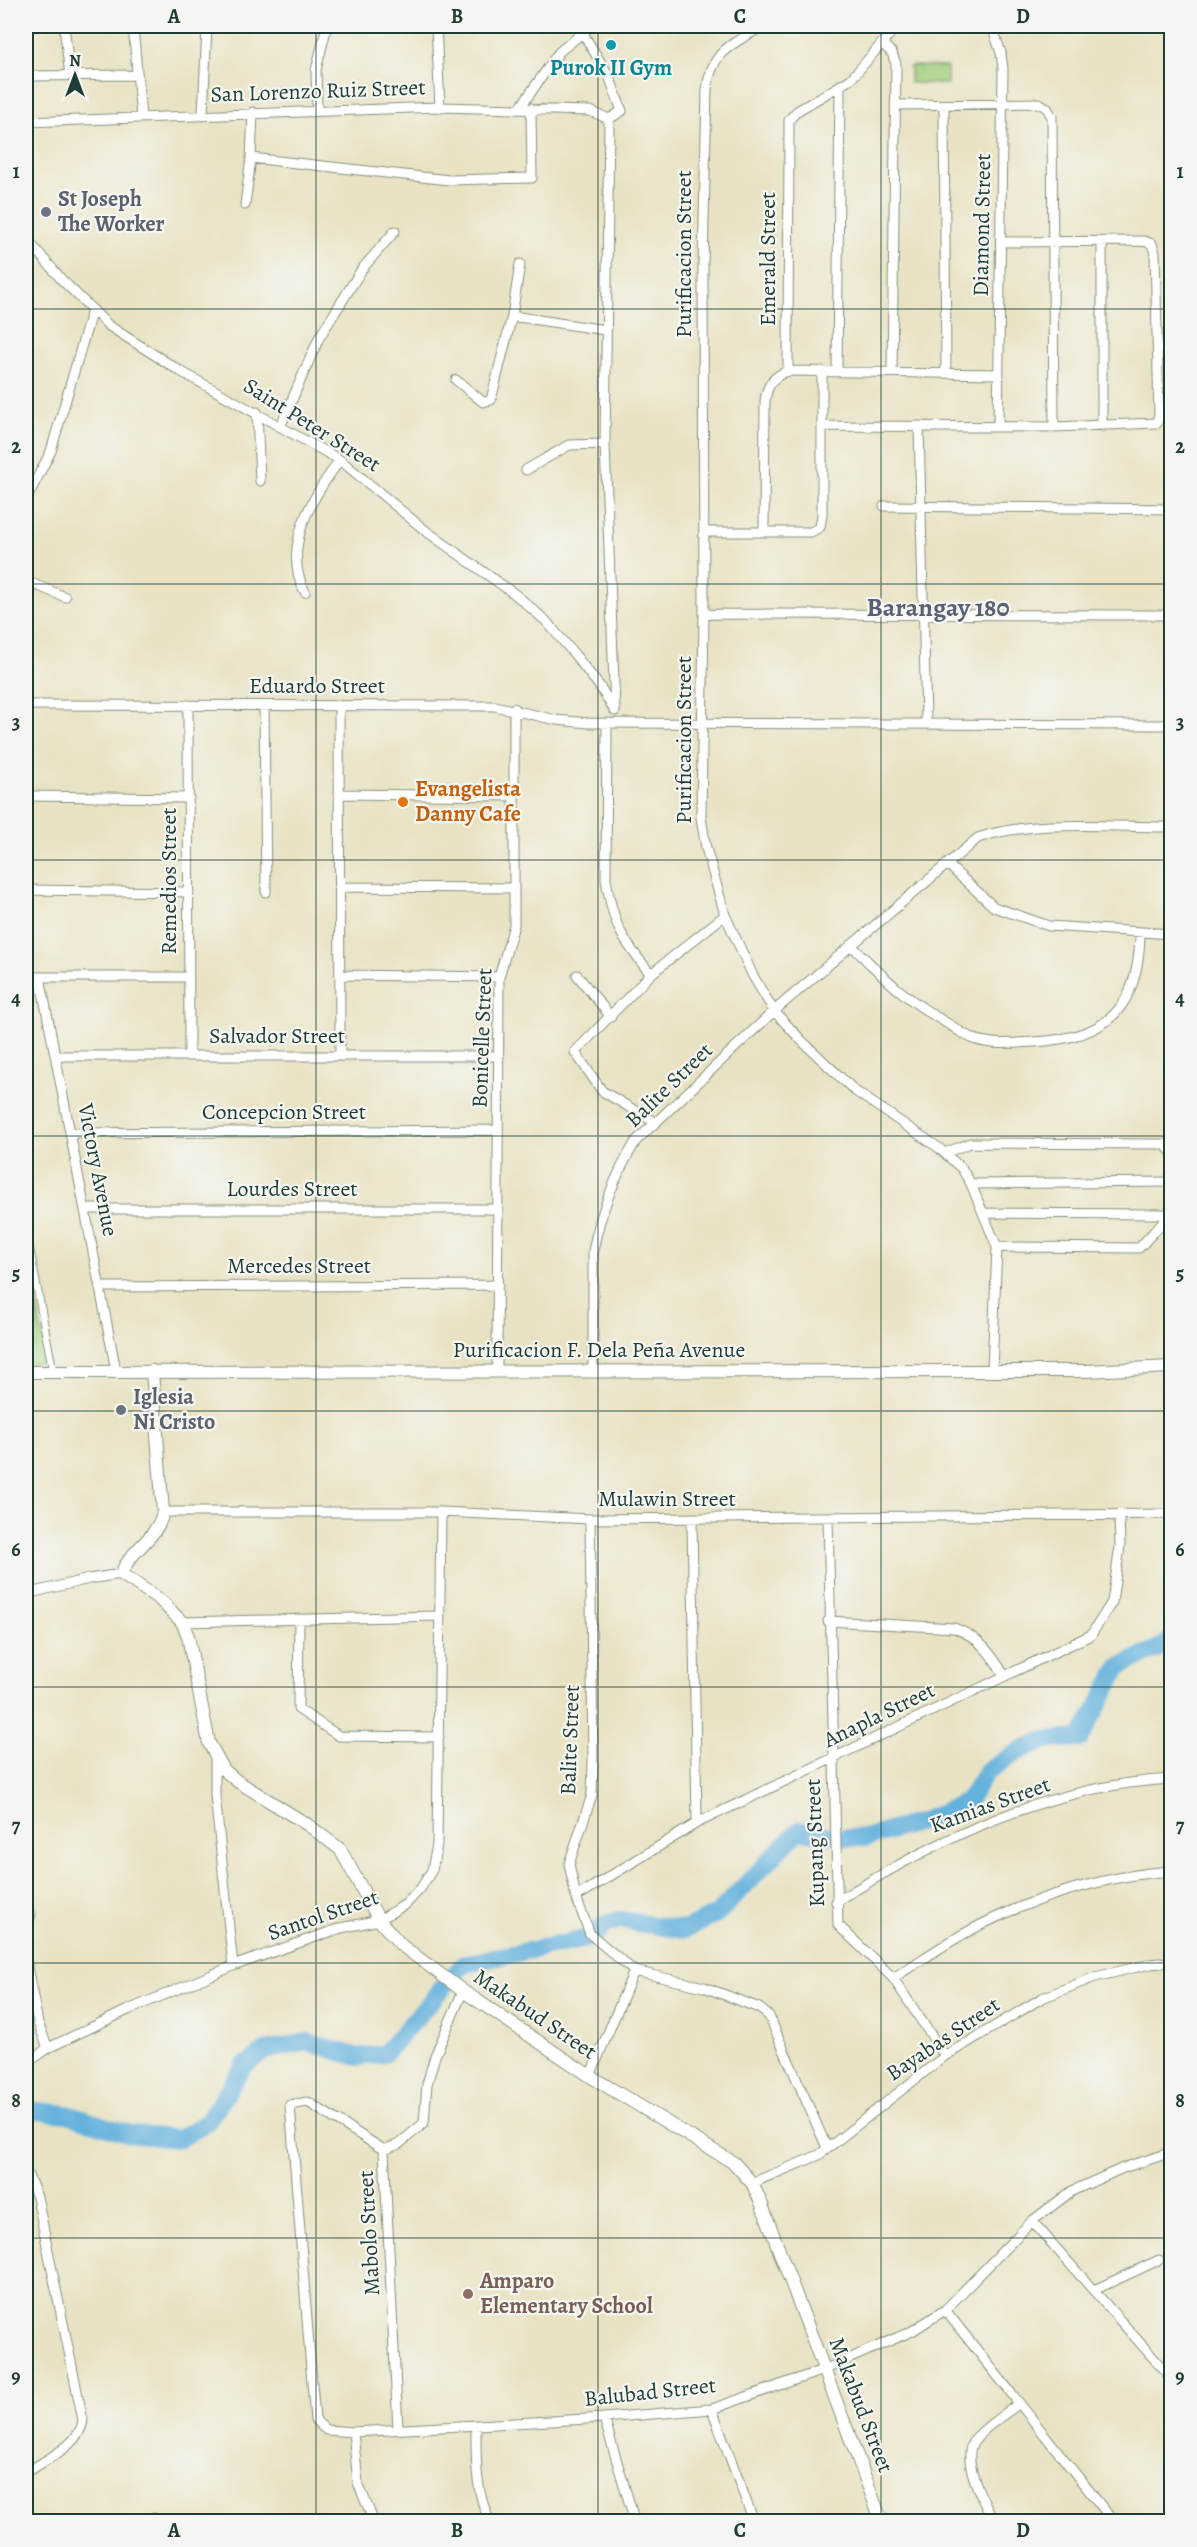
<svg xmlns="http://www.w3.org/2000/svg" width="1197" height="2547" viewBox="0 0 1197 2547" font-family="Alegreya,serif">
<rect width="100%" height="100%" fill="#f6f6f2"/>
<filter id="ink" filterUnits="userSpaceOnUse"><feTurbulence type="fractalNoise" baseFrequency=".0167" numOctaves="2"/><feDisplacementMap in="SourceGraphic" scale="12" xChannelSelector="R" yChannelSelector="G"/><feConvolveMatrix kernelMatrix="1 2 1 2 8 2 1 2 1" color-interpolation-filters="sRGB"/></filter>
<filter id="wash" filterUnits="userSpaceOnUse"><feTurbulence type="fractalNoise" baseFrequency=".008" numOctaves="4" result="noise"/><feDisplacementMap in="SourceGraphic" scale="24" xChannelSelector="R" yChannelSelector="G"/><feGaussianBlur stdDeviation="1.35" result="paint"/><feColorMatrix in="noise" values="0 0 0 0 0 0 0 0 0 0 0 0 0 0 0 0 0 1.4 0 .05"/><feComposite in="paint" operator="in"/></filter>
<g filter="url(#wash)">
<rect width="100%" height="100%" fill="#e9e3c4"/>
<path fill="#a0cc79" stroke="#608456" stroke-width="1.5" d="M910 66 947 67V84L910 83Z
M26 1251 48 1363H26Z"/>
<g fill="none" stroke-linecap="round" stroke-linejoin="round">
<path stroke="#63b1dd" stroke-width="18" d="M844 1837 865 1838 920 1822 967 1802 987 1771 1023 1749 1046 1740 1081 1738 1119 1667 1165 1645 1172 1638
M596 1935 605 1924 620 1920 684 1930 717 1914 799 1830 828 1836
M454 1975 464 1964 590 1938
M26 2110 67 2114 130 2134 179 2139 207 2122 244 2066 265 2051 307 2042 358 2057 384 2054 448 1982"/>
</g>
</g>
<g filter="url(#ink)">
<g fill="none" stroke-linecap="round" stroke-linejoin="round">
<defs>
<path id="pedestrian" d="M26 1230 53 1371"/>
<path id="minor" d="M64 26 70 76
M133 26 141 117
M436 26 440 107
M763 26C732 45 712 49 707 89L703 265 704 614 701 817 706 848 725 915 753 976 774 1011 802 1041 855 1091 939 1148 962 1169 971 1184 997 1247 992 1371
M992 26 1001 53 1003 69 998 426
M582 32 609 76 622 111 609 119
M882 43 892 53 896 64 892 372
M26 76 137 75
M895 105 1039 103 1047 108 1052 117 1054 427
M944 105 946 373
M520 108 559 52 591 26
M317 110 316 70 327 26
M203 114 207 26
M609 119 605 444 615 710
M26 122 440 107 590 111 609 119
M251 158 449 180 532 178 531 108
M245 205 251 158 253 112
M26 238 62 280 109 326 180 371 340 460 426 531 516 595 546 621 575 655 600 687 615 711
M1102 242V426
M512 316 605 330
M788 371 789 120 797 111 851 79 897 26
M837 371 840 88
M456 380 483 402 491 400 512 316 520 264
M257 412 260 481
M281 425 319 338 362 269 395 231
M822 426 1054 427 1157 423 1159 414 1155 253 1152 244 1144 241 1002 242
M919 426 926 723
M526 470 569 445 605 444
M26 500 51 451 92 310
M884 506 1172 509
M704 532H811L820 527 822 515V371
M764 532 765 401C767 385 773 376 788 371L999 374
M26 581 65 597
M305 592C281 547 312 497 340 460
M704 614 1172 615
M26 705 495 706 556 720 589 723 1172 725
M188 705 189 1056
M264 706 266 892
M339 706 340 1056
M607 723 606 879C613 924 621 939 651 974
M339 794 514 796
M26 796 189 798
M947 864 994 907 1049 926 1172 934
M339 887 514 888
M26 890 189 892
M851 945C884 978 909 1002 950 1025 958 1030 966 1036 974 1039 993 1046 1015 1043 1034 1042 1108 1038 1139 1008 1140 933
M340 975 499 977
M577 975 611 1017
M26 977H189
M40 977 116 1371
M55 1056H499
M656 1123 602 1091 575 1052 651 974 725 915
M70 1133 498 1130
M945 1153 970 1143 1165 1144 1172 1153
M971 1184 1172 1182
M85 1209H498
M985 1213 1170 1214
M997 1247 1139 1248 1172 1212
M100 1287 498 1285
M497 1371 499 977 514 925V708
M593 1371V1251C600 1213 616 1174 636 1141L774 1011 978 838C1033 819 1112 827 1172 827
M163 1512H441L590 1519 1172 1514
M692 1518 697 1823
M590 1519 593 1761 592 1795 569 1864 576 1897 590 1934 634 1971 704 1987 759 2008 769 2016 827 2148
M828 1519 838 1925 893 1978 945 2056
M26 1594 89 1579 121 1574
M299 1619 298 1709 339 1736 439 1737
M828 1621 954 1628C980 1637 991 1654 1005 1676
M182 1622 439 1616
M215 1757V1795L233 1966
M576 1897 697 1823 1091 1635 1112 1602 1120 1546 1119 1515
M836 1902C936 1839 1050 1785 1172 1779
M26 1930 31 1914
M26 1961 38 2023 48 2048
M893 1978C919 1962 944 1944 971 1930 1029 1899 1106 1875 1172 1871
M26 2064 48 2048 128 2010 233 1966 341 1928 379 1920 406 1904 421 1888 432 1870 437 1845 441 1512
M590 2076 634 1971
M384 2150 308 2102 290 2105 315 2420 326 2430 353 2432 604 2418 712 2409 826 2369 912 2331 945 2310 1032 2221 1072 2191 1123 2168 1172 2152
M26 2171 37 2197 83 2420C81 2445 44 2460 26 2473
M752 2183 819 2155 945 2056 1042 1998 1095 1977 1150 1964 1172 1962
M1032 2221 1172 2379
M1094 2290 1159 2260
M945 2310 1114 2522
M712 2409 754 2522
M604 2418 635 2522
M476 2426C476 2459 475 2491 490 2522
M398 2429 384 2150 399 2144 424 2123 427 2084 435 2056 463 1991
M353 2432 358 2483 374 2522
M149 2522 154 2518
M994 2522C984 2503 959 2458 975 2439 986 2426 1004 2415 1018 2404"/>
<path id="tertiary" d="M152 1371 163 1512C158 1538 130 1550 121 1574L159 1599 182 1622 188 1636 209 1743 224 1770 237 1781 308 1825 340 1849 379 1920 401 1945 463 1991 590 2076 734 2163 752 2183 760 2200 882 2522
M26 1372 1085 1371 1172 1367"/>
</defs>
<use href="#pedestrian" stroke="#84907c" stroke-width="9"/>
<use href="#minor" stroke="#84907c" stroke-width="11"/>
<use href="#tertiary" stroke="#84907c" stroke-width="14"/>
<use href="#pedestrian" stroke="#fff" stroke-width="7"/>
<use href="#minor" stroke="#fff" stroke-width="9"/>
<use href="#tertiary" stroke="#fff" stroke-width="12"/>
</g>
</g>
<path fill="none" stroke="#1f3d34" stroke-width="1.5" stroke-opacity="0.55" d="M316 26V2522M598 26V2522M881 26V2522M26 309H1172M26 584H1172M26 860H1172M26 1136H1172M26 1411H1172M26 1687H1172M26 1963H1172M26 2238H1172"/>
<circle fill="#0f9aa8" stroke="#f6f6f2" stroke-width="2" cx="611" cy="45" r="6"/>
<g fill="#6b7280" stroke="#f6f6f2" stroke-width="2">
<circle cx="46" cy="212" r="6"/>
<circle cx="121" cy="1410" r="6"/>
</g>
<circle fill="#e8710a" stroke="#f6f6f2" stroke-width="2" cx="403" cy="802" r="6"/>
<circle fill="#8d6e63" stroke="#f6f6f2" stroke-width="2" cx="468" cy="2294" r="6"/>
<g text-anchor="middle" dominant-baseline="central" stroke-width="4.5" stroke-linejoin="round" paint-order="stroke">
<g font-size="22" font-weight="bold" fill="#0d838f" stroke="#f6f6f2">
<text x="611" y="68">Purok II Gym</text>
</g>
<g font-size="22" fill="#1f3d34" stroke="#f6f6f2">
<text transform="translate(318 91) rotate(-2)">San Lorenzo Ruiz Street</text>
<text transform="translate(982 225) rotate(-89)">Diamond Street</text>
<text transform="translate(684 254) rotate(-90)">Purificacion Street</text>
<text transform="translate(768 259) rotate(-90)">Emerald Street</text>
<text transform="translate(312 425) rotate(32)">Saint Peter Street</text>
<text x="317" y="686">Eduardo Street</text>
<text transform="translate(684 740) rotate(-90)">Purificacion Street</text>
<text transform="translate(169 881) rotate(-90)">Remedios Street</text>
<text x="277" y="1036">Salvador Street</text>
<text transform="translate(482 1038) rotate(-88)">Bonicelle Street</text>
<text transform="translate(669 1085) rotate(-44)">Balite Street</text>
<text x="284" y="1112">Concepcion Street</text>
<text transform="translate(98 1170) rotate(79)">Victory Avenue</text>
<text x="292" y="1189">Lourdes Street</text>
<text x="299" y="1266">Mercedes Street</text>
<text x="599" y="1350">Purificacion F. Dela Peña Avenue</text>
<text x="667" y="1499">Mulawin Street</text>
<text transform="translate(879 1715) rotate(-26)">Anapla Street</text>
<text transform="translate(570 1740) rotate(-88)">Balite Street</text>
<text transform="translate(990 1805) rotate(-20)">Kamias Street</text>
<text transform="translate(815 1843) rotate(-92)">Kupang Street</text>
<text transform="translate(323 1915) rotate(-19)">Santol Street</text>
<text transform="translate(535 2014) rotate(34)">Makabud Street</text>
<text transform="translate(943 2039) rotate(-34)">Bayabas Street</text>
<text transform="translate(369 2233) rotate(-93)">Mabolo Street</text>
<text transform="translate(650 2392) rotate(-6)">Balubad Street</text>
<text transform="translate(861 2405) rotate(69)">Makabud Street</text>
</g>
<g font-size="22" font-weight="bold" fill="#5b616d" stroke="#f6f6f2" text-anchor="start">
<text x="58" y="199">St Joseph<tspan x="58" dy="25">The Worker</tspan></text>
<text x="133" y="1397">Iglesia<tspan x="133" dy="25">Ni Cristo</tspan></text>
</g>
<g font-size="22" font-weight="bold" fill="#c56008" stroke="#f6f6f2" text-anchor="start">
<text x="415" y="789">Evangelista<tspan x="415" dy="25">Danny Cafe</tspan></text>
</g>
<g font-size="22" font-weight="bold" fill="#785e54" stroke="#f6f6f2" text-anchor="start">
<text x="480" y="2281">Amparo<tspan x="480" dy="25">Elementary School</tspan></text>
</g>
<g font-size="26" font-weight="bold" fill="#596074" stroke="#f6f6f2">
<text x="938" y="607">Barangay 180</text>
</g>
</g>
<rect width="1197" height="2547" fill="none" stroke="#f6f6f2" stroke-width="66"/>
<g transform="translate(75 75)" stroke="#f6f6f2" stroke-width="4.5" paint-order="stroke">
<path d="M0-4.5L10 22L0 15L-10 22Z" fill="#1f3d34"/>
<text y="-9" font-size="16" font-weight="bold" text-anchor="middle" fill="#1f3d34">N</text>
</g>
<rect x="33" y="33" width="1131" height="2481" fill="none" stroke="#1f3d34" stroke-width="2"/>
<g font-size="20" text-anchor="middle" font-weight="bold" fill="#1f3d34">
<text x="174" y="23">A</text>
<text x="457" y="23">B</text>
<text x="740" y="23">C</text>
<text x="1023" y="23">D</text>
<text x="16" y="178">1</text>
<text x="1180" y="178">1</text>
<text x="16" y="453">2</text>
<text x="1180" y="453">2</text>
<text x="16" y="729">3</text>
<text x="1180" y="729">3</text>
<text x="16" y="1005">4</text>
<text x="1180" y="1005">4</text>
<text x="16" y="1280">5</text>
<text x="1180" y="1280">5</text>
<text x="16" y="1556">6</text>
<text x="1180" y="1556">6</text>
<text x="16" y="1832">7</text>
<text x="1180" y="1832">7</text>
<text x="16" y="2107">8</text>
<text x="1180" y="2107">8</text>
<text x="16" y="2383">9</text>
<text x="1180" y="2383">9</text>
<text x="174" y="2537">A</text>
<text x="457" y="2537">B</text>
<text x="740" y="2537">C</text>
<text x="1023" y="2537">D</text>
</g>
</svg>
